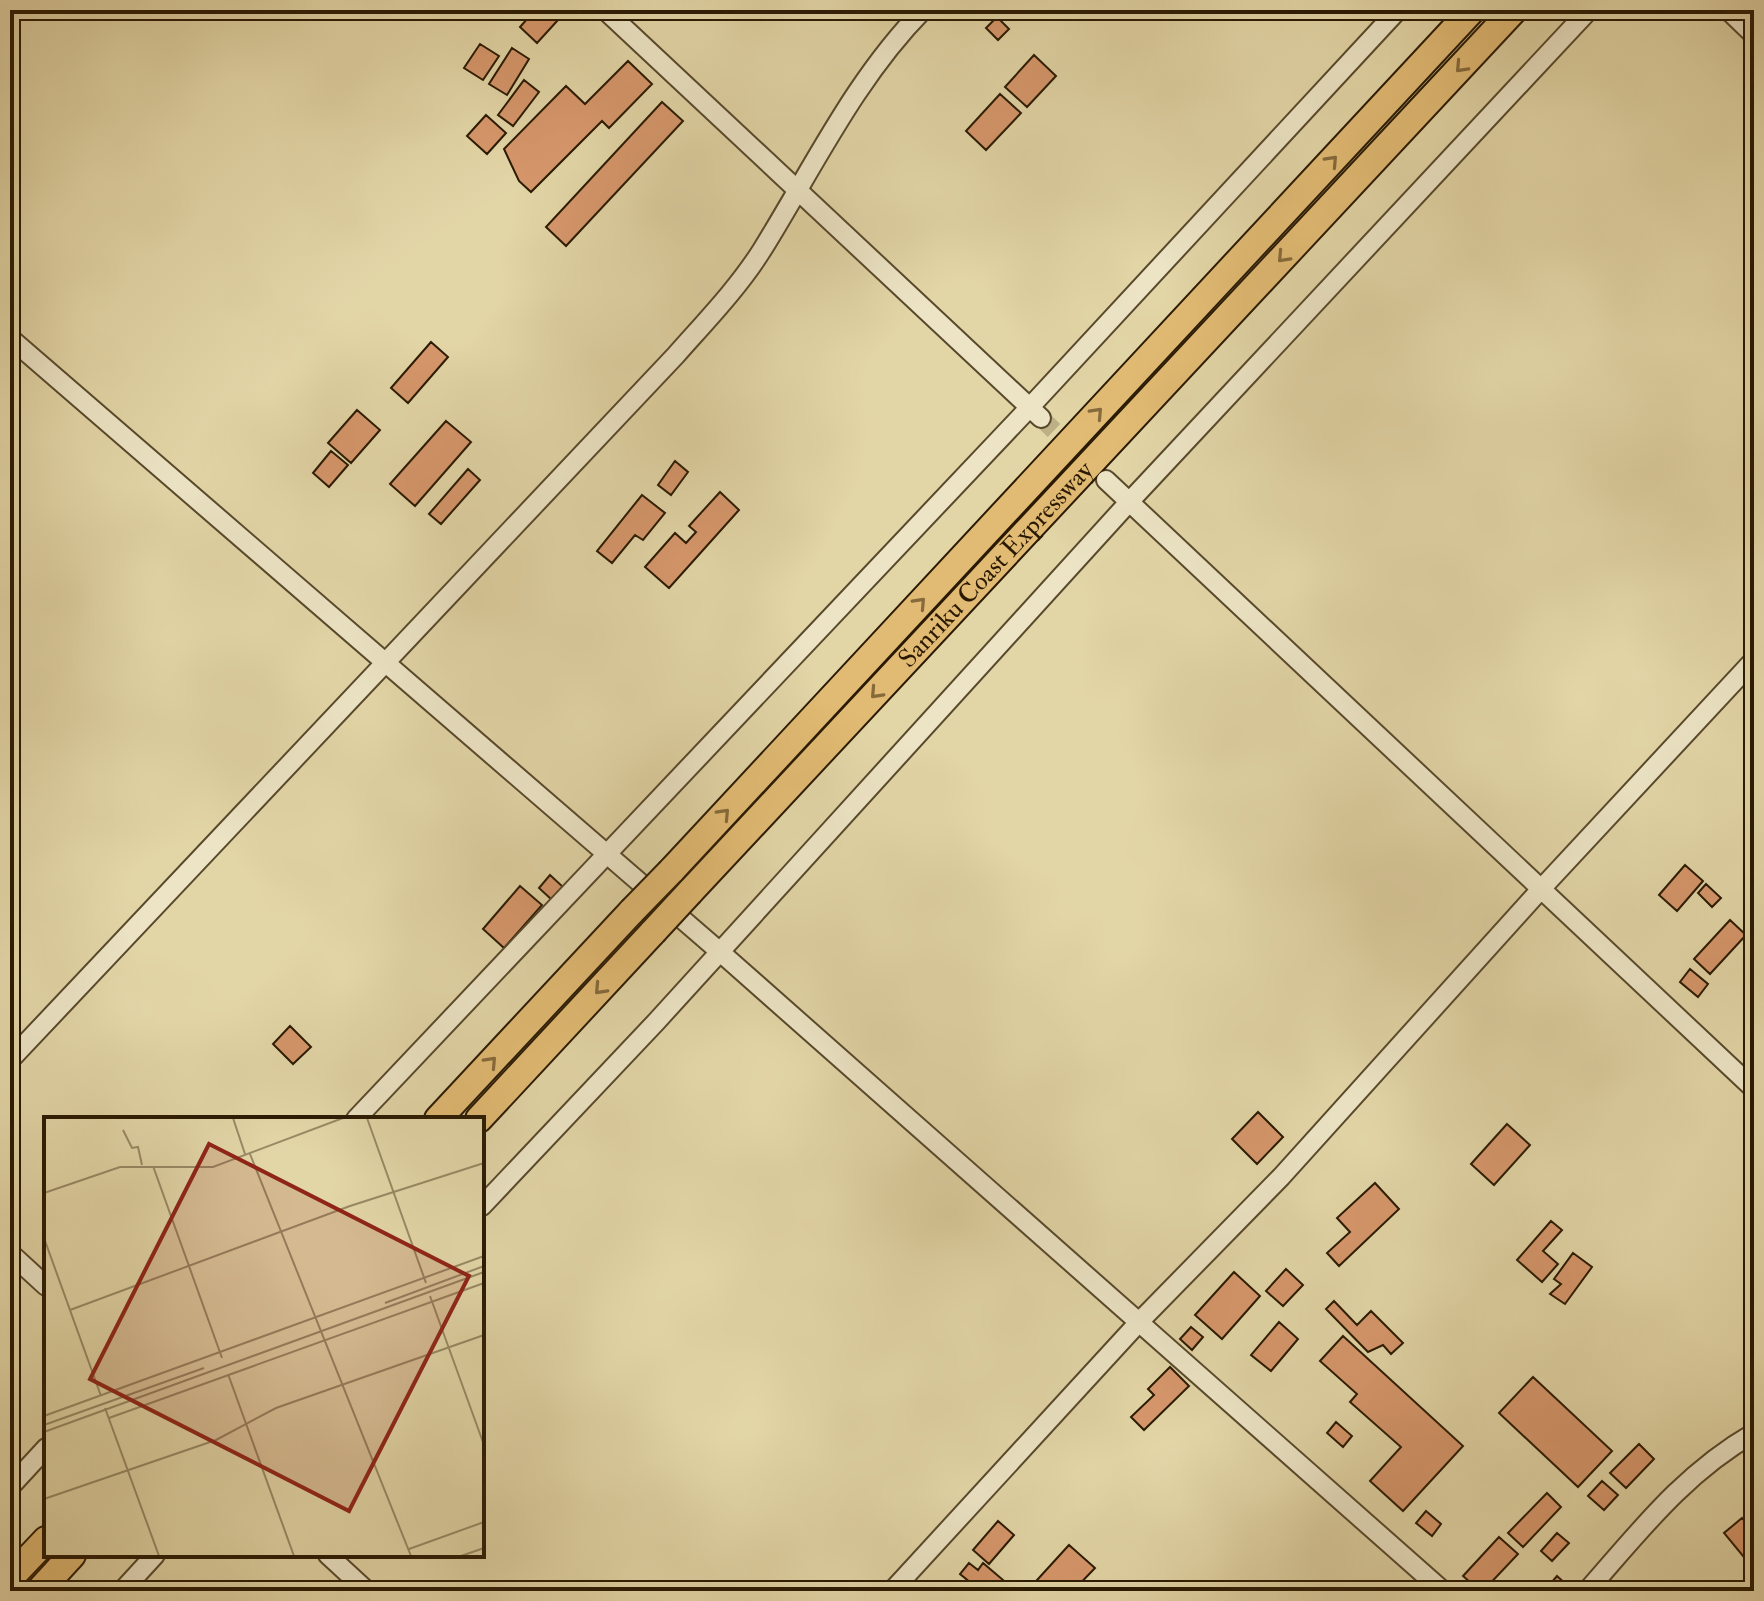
<svg xmlns="http://www.w3.org/2000/svg" width="1764" height="1601" viewBox="0 0 1764 1601" font-family="'IM FELL Double Pica',serif">
<rect width="100%" height="100%" fill="#e2d5a6"/>
<filter id="stains"><feTurbulence type="fractalNoise" baseFrequency=".0025" numOctaves="4"/><feColorMatrix values="0 0 0 0 .2 0 0 0 0 .09 0 0 0 0 .02 0 0 0 .5 -.17"/></filter>
<radialGradient id="worn" r=".72"><stop offset=".6" stop-color="#630" stop-opacity="0"/><stop offset="1" stop-color="#630" stop-opacity=".3"/></radialGradient>
<path fill="#d6976b" stroke="#2a1a03" stroke-width="2" d="M535 10H547L558 20 537 43 520 27Z
M997 17 1009 29 998 40 986 28Z
M480 44 499 56 483 80 464 68Z
M512 48 529 59 507 95 489 84Z
M1034 55 1056 76 1027 107 1005 87Z
M628 61 652 84 609 128 602 121 531 192 519 181 504 149 566 86 585 104Z
M524 80 539 92 513 126 498 115Z
M1000 94 1021 113 986 150 966 131Z
M662 102 683 121 566 246 546 227Z
M486 115 506 133 487 154 467 136Z
M431 342 448 357 408 403 391 388Z
M357 410 380 430 351 463 328 443Z
M446 421 471 442 415 506 390 484Z
M331 451 348 465 329 487 313 473Z
M675 461 688 472 671 495 658 485Z
M468 469 480 480 441 524 429 514Z
M720 492 739 510 669 588 645 567 675 533 686 543 696 532 689 526Z
M642 495 665 513 643 540 635 535 612 563 597 551Z
M1685 865 1703 881 1677 911 1659 895Z
M550 875 563 887 552 900 539 888Z
M1706 884 1721 898 1712 907 1698 893Z
M520 886 542 905 504 948 483 929Z
M1730 920 1746 935 1710 974 1694 959Z
M1690 969 1708 984 1698 997 1680 982Z
M290 1026 311 1047 293 1064 273 1044Z
M1258 1112 1283 1137 1257 1164 1232 1139Z
M1507 1124 1530 1145 1494 1185 1471 1164Z
M1375 1183 1399 1209 1339 1266 1327 1253 1350 1232 1337 1218Z
M1551 1221 1562 1230 1543 1251 1558 1264 1542 1282 1517 1260Z
M1573 1253 1592 1267 1565 1304 1550 1294 1561 1284 1554 1279Z
M1286 1269 1303 1285 1283 1306 1266 1291Z
M1234 1272 1260 1296 1222 1339 1195 1315Z
M1334 1301 1357 1325 1371 1311 1403 1343 1391 1354 1383 1345 1368 1352 1326 1309Z
M1279 1322 1298 1339 1271 1371 1251 1355Z
M1191 1327 1203 1337 1192 1350 1180 1339Z
M1343 1336 1463 1446 1403 1511 1370 1481 1401 1447 1350 1402 1357 1394 1320 1361Z
M1170 1367 1189 1386 1144 1430 1131 1417 1154 1395 1148 1389Z
M1533 1377 1612 1451 1578 1487 1499 1413Z
M1336 1422 1352 1436 1343 1447 1327 1433Z
M1639 1444 1654 1459 1626 1488 1610 1473Z
M1602 1481 1618 1495 1604 1510 1588 1496Z
M1547 1493 1561 1507 1523 1547 1508 1533Z
M1426 1511 1441 1524 1432 1536 1416 1523Z
M1742 1518 1754 1533V1557L1748 1562 1724 1533Z
M998 1521 1014 1535 989 1564 973 1550Z
M1557 1533 1569 1543 1552 1561 1541 1551Z
M1499 1537 1518 1554 1483 1591H1480L1463 1576Z
M1069 1545 1095 1568 1073 1591H1027Z
M969 1563 978 1570 983 1563 1016 1591H981L960 1574Z
M1557 1576 1566 1584 1560 1591H1530L1538 1582 1546 1589Z"/>
<g fill="none" stroke-linecap="round" stroke-linejoin="round">
<path stroke="#bdb085" stroke-width="18" stroke-dasharray="18 9" stroke-linecap="butt" d="M1041 418 1106 480"/>
<defs>
<path id="minor" d="M605 10 1041 418
M1728 10 1754 35
M10 338 719 951 1443 1591
M1106 480 1754 1089
M10 1060 676 355C706 321 738 288 762 250 813 168 855 79 923 10
M356 1119 1030 407 1398 10
M482 1206 656 1022 1130 501 1589 10
M10 1253 46 1286
M10 1487 46 1448
M328 1555 367 1591
M122 1591 155 1555
M892 1591 1140 1321 1281 1177 1541 889 1754 660
M1587 1591C1639 1532 1684 1473 1754 1433"/>
<g id="highway">
<path d="M671 871 1472 10"/>
<path id="s1" d="M690 892 1514 10"/>
<path d="M438 1119 632 911"/>
<path d="M479 1119 653 932"/>
<path d="M10 1578 46 1540"/>
<path d="M39 1591 72 1555"/>
</g>
</defs>
<use href="#minor" stroke="#58492c" stroke-width="22"/>
<use href="#highway" stroke="#2a1a03" stroke-width="30"/>
<use href="#minor" stroke="#ece4c5" stroke-width="18"/>
<use href="#highway" stroke="#e1ba73" stroke-width="26"/>
<defs>
<path id="highway-bridge" d="M632 911 671 871
M653 932 690 892"/>
</defs>
<use href="#highway-bridge" stroke="#2a1a03" stroke-width="30" stroke-linecap="butt"/>
<use href="#highway-bridge" stroke="#e1ba73" stroke-width="26"/>
</g>
<defs><path id="oneway-chevron" d="M-2-3.5L2.5 0L-2 3.5" fill="none" stroke-width="1.6" stroke-linecap="round" stroke-linejoin="round" transform="scale(2)"/></defs>
<g stroke="#866a3b">
<use href="#oneway-chevron" transform="translate(1461 67) rotate(133)"/>
<use href="#oneway-chevron" transform="translate(1332 161) rotate(-47)"/>
<use href="#oneway-chevron" transform="translate(1283 257) rotate(133)"/>
<use href="#oneway-chevron" transform="translate(1097 413) rotate(-47)"/>
<use href="#oneway-chevron" transform="translate(920 603) rotate(-47)"/>
<use href="#oneway-chevron" transform="translate(876 693) rotate(133)"/>
<use href="#oneway-chevron" transform="translate(724 814) rotate(-47)"/>
<use href="#oneway-chevron" transform="translate(600 989) rotate(133)"/>
<use href="#oneway-chevron" transform="translate(491 1062) rotate(-47)"/>
</g>
<g text-anchor="middle" dominant-baseline="central" stroke-width="7" stroke-linejoin="round" paint-order="stroke">
<g font-size="26" fill="#2a1a03" stroke="#ece4c5">
<text stroke="none"><textPath href="#s1" startOffset="448">Sanriku Coast Expressway</textPath></text>
</g>
</g>
<g transform="translate(44 1117)">
<rect width="440" height="440" fill="#e2d5a6"/>
<path fill="none" stroke="#988a65" stroke-width="2" d="M189 1 201 37M323 1 382 166M79 13 88 31 94 30 98 48M206 37 367 439M109 49 178 241M0 76 76 50H169L299 1M0 121 57 279M386 179 440 328M341 186 440 149M26 193 306 89 440 46M184 257 250 439M61 291 115 439M0 299 440 139M65 301 440 166M0 308 160 251M0 315 440 155M0 382 172 323 232 291 440 218M365 432 440 405M417 439 440 431"/>
<path fill="#8f2418" fill-opacity="0.15" stroke="#8f2418" stroke-width="4" d="M165 27 425 159 305 394 46 262Z"/>
<rect width="440" height="440" fill="none" stroke="#2a1a03" stroke-width="4"/>
</g>
<rect width="1764" height="1601" fill="none" stroke="#e2d5a6" stroke-width="40"/>
<rect x="12" y="12" width="1740" height="1577" fill="none" stroke="#2a1a03" stroke-width="4"/>
<rect x="20" y="20" width="1724" height="1561" fill="none" stroke="#2a1a03" stroke-width="2"/>
<rect width="100%" height="100%" filter="url(#stains)"/>
<rect width="100%" height="100%" fill="url(#worn)"/>
</svg>
